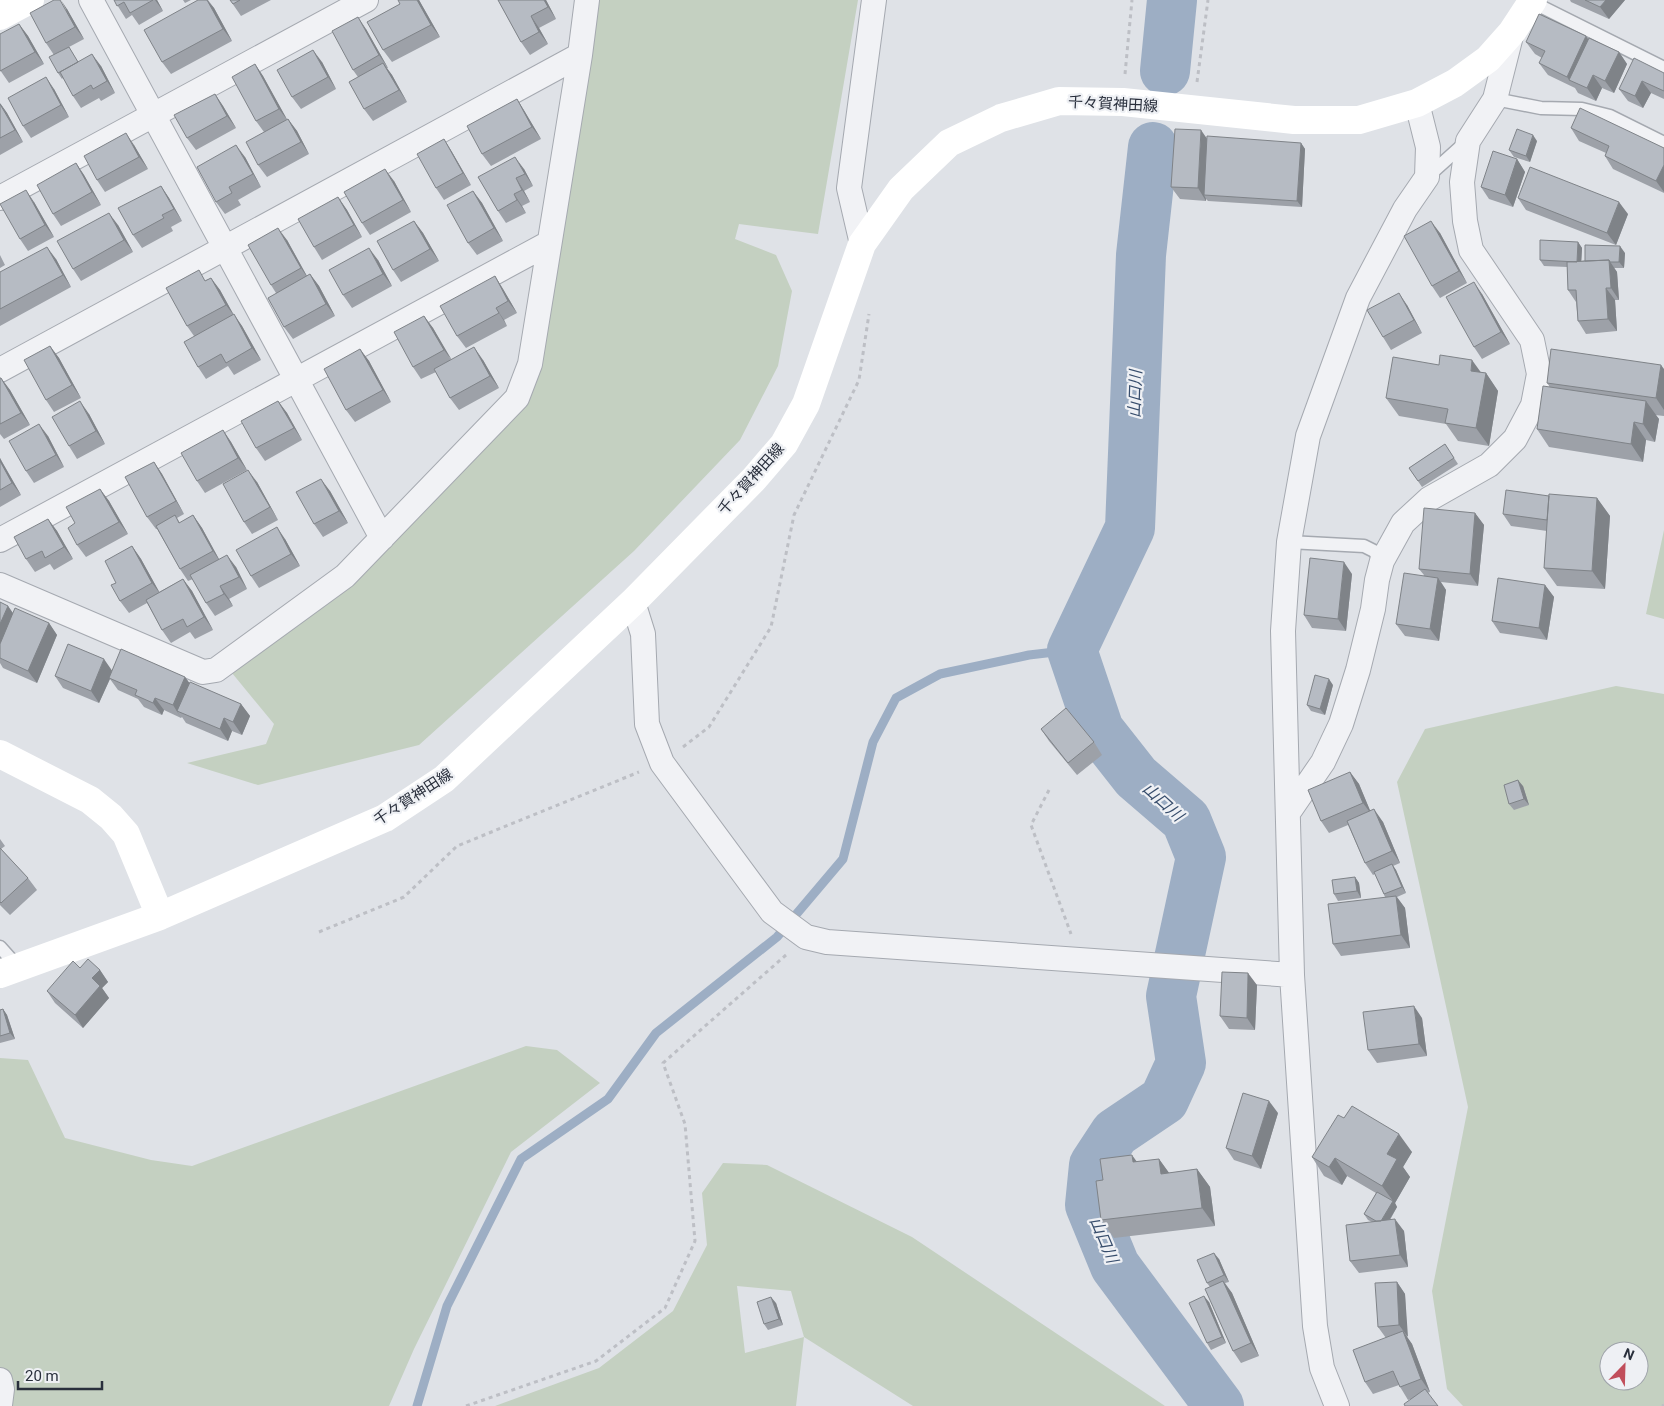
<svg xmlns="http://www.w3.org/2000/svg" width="1664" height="1406" viewBox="0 0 1664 1406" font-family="Roboto,'Noto Sans JP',sans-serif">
<rect width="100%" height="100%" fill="#dfe2e7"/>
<path fill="#c4d0c1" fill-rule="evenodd" d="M597 0H858L818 234 739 224 735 239 776 255 792 291 778 366 740 440 634 551 419 745 258 785 187 763 266 744 274 724 232 673 366 572 531 393Z
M1664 530V619L1646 614Z
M1616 686 1664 694V1406H1463L1447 1389 1432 1291 1468 1107 1397 782 1425 729ZM1609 1351H1639V1381H1609Z
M526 1046 557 1050 600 1083 511 1152 414 1349 389 1406H0V1058L28 1060 65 1138 151 1160 192 1166Z
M723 1163 767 1165 912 1237 1165 1406H913L804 1337 796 1406H495L599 1368 673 1311 707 1245 702 1193ZM737 1286 791 1291 804 1337 745 1353Z"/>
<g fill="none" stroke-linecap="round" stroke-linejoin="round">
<path stroke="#9daec4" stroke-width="9" d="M417 1406 447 1306 521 1159 608 1099 656 1033 777 937 843 859 873 742 896 698 940 674 1029 655 1072 650"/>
<path stroke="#9daec4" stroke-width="50" d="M1165 71 1172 0
M1153 147 1141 255 1130 528 1072 650 1099 730 1136 777 1186 820 1201 857 1171 996 1181 1063 1164 1100 1115 1133 1094 1165 1090 1205 1115 1266 1219 1406"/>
<defs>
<path id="lane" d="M1532 2 1664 68
M1495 99 1541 108 1582 109 1610 116 1664 143
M1427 177 1466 142
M1289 542 1364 546 1374 551 1382 561
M0 947 17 966"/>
<path id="street" d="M91 0 382 538
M0 198 366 0
M862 244 849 188 874 0
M0 370 580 55
M0 540 549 243
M0 585 203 672 216 670 345 576 517 398 530 364 580 55 587 0
M633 602 643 634 647 724 662 763 772 912 806 937 827 942 1292 975
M1288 813 1323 762 1341 724 1358 670 1373 609 1377 580 1382 561 1403 523 1429 499 1489 465 1515 439 1533 405 1539 374 1532 340 1471 250 1465 221 1462 182 1468 141 1495 99 1512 32
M0 1380 2 1389 0 1405
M1337 1406 1322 1368 1315 1326 1292 975 1283 631 1289 542 1308 436 1358 298 1405 209 1427 177 1428 147 1417 103"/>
</defs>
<use href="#lane" stroke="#a5a9b0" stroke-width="15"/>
<use href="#street" stroke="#a5a9b0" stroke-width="26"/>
<path stroke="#bdbfc5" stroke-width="3" stroke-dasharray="4 4" stroke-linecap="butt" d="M1125 74 1132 0
M1197 82 1208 0
M683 747 709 727 771 627 794 515 859 380 869 314
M1049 790 1031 825 1071 934
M319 932 404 897 457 846 639 772
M466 1406 596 1361 665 1308 695 1241 685 1124 663 1063 786 955
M1662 1406 1664 1405"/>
<use href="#lane" stroke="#f1f2f5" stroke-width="12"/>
<use href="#street" stroke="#f1f2f5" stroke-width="24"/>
<path stroke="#fff" stroke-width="28" d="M0 16 30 0
M0 754 90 800 111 817 126 834 160 916
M0 974 160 916 385 818 444 779 633 602 754 479 784 444 806 404 862 244 901 189 949 143 1001 118 1059 101 1123 102 1294 120H1359L1417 103 1455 83 1488 59 1512 32 1533 0"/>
</g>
<path fill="#9da1a8" d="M114 0H157L163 11 139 25 132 15 126 19Z
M183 0H191L185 3Z
M198 0H208L214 8 232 41 171 74 162 62Z
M230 0H271L241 16Z
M419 0 440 37 392 62 383 50 400 4Z
M498 0H546L556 19 539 28 548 44 530 55 521 42Z
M1570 0H1625L1609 19 1571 2Z
M67 9 84 39 69 47 78 62 101 66 115 93 101 101 99 98 81 108 73 96 63 78 62 79 58 73 54 55 46 43Z
M19 24 28 36 44 64 9 83 0 70Z
M366 29 388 68H387L392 75 407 102 373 121 364 109 358 77 353 70Z
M1588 39 1619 52 1627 64 1614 93 1602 88 1596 101 1578 93 1575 88 1548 75 1539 63 1542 58 1535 54 1526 42Z
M322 62 336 89 301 109 292 97Z
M255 64 263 76 287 120 288 119 297 131 309 154 267 177 258 165 264 132 256 121Z
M1664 73V99L1651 93 1643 108 1628 101 1619 89Z
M54 89 69 117 31 138 23 126Z
M215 94 223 106 236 128 196 150 187 138Z
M517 99 525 112 541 139 491 166 482 154Z
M0 103 7 113 23 142 0 155Z
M1571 128 1664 148V193L1613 169 1605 156 1606 153 1579 141Z
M444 139 452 152 471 185 444 200 436 188Z
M1207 139 1301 143 1305 149 1302 207 1208 201 1206 199V201L1180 199 1171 187Z
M1537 141 1530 162 1514 157 1509 150Z
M134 145 148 169 105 192 97 180Z
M245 157 261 187 238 200 241 205 225 214 216 202Z
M1517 159 1525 172 1513 207 1489 199 1481 187Z
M76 163 84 175 101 205 61 226 53 214Z
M524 169 533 186 524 191 530 202 522 206 526 213 506 223 498 211 478 177Z
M394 181 411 212 370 235 362 223Z
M161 186 169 198 182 221 171 227 173 231 142 248 133 235Z
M473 191 482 203 503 241 477 255 468 243Z
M338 197 347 210 362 237 322 260 314 247Z
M1518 198 1628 214 1616 245 1526 210Z
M34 202 54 237 28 251 20 239Z
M414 221 423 233 439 261 401 282 393 270Z
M118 225 133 252 81 281 73 269Z
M1440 233 1467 283 1440 298 1432 286Z
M287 240 307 276 310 274 319 286 335 316 293 339 284 327 276 293 271 285Z
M1578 242 1582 248 1581 261 1625 253 1624 268H1614L1617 272 1619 300H1615L1617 331 1586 334 1578 321 1576 302 1568 290 1567 267 1544 266 1540 260Z
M0 255 5 265 0 268Z
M56 259 71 287 0 326V272Z
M378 260 392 286 352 308 343 295Z
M495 276 503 289 517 313 504 320 507 326 466 348 457 336Z
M211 278 220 290 233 314 242 326 261 360 234 375 228 366 206 379 198 367 194 336 187 326 206 280Z
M1482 294 1510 344 1482 359 1474 347Z
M1407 305 1422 333 1391 350 1383 337Z
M424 316 433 328 451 360H483L499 388 459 410 450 398 436 372 421 379 413 367Z
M50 346 59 358 81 398 54 412 46 400Z
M360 349 369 361 391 402 355 422 346 410Z
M1664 369V416L1655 415 1659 419 1655 442 1646 440 1643 462 1549 447 1537 429 1550 387 1547 383Z
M1481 372 1486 373 1498 391 1489 446 1458 441 1446 424 1399 416 1386 398Z
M0 378H1L10 390 30 425 4 439 0 434Z
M278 401 287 413 302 440 265 461 256 448Z
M89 414 105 444 77 459 69 446Z
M223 430 231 442 247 470 205 493 197 481Z
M48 436 64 467 34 483 26 471Z
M1445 444 1458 464 1422 487 1409 468Z
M0 458 21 495 0 507Z
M154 462 162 474 184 514 177 518 180 523 193 515 202 528 219 559 236 567 247 589 229 599 233 606 215 616 206 603 193 579 188 581 180 569 157 529H156L147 517Z
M257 482 278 520 252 534 244 522Z
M100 489 109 501 128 534 86 557 77 545Z
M330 491 348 523 323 537 314 524Z
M1549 496 1597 498 1610 516 1605 589 1557 586 1544 568 1547 531 1511 526 1503 514Z
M1475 513 1484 525 1478 586 1441 582 1446 590 1439 641 1405 636 1396 624 1424 575 1419 569Z
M48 519 57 531 73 559 54 570 50 564 35 572 26 559Z
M285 539 300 566 259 588 251 576Z
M132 546 141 559 159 592 183 579 192 591 213 630 195 639 190 632 171 643 162 630 147 603 129 613 120 601 116 583Z
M1352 574 1346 631 1312 628 1304 615Z
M1545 585 1554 597 1547 640 1500 633 1492 621Z
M0 602 8 606 13 613 49 623 57 635 37 683 3 668 0 663Z
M112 671 185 677 189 683 241 704 250 716 242 735 232 731 228 741 186 723 182 717 181 718 164 710 162 715 144 707 138 699 118 690 110 679 99 703 63 688 55 676Z
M1333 685 1325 715 1311 711 1307 705Z
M1041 729 1094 742 1102 755 1077 775 1049 741Z
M1350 772 1359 784 1370 811 1383 822 1400 863 1393 866 1396 870 1406 893 1397 897 1405 908 1410 948 1341 956 1333 944 1385 897 1375 874 1373 875 1365 863 1348 825 1329 833 1321 821Z
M1523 786 1529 805 1514 810 1509 804Z
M0 839 5 846 1 849 28 878 37 890 10 915 0 905Z
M1355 877 1359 883 1361 898 1338 901 1334 894Z
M80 968 100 970 108 982 102 988 109 998 83 1028 55 1003 47 991Z
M1257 985 1255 1030 1229 1029 1220 1016Z
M3 1009 7 1015 15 1039 0 1043V1010Z
M1422 1018 1427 1056 1377 1063 1368 1050Z
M1278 1113 1261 1169 1234 1160 1226 1148Z
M1344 1118 1412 1152 1403 1167 1410 1177 1395 1203 1397 1207 1390 1220 1404 1231 1408 1267 1359 1273 1350 1261 1372 1222 1368 1220 1364 1214 1376 1193 1347 1176 1342 1185 1324 1176 1312 1157Z
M1159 1159 1169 1173 1197 1169 1210 1187 1215 1226 1114 1238 1101 1220 1103 1180 1137 1162Z
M1219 1259 1229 1282 1225 1283 1232 1293 1259 1356 1241 1363 1233 1351 1210 1287 1207 1283Z
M1397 1282 1405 1294 1407 1337 1412 1344 1430 1392 1408 1400 1399 1385 1373 1394 1365 1382 1386 1338 1378 1327Z
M1209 1302 1226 1343 1211 1350 1207 1343Z
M776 1303 783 1325 768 1330 764 1324Z"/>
<path fill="#7f8388" d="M61 0 67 9 84 39 75 27Z
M155 0H157L163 11Z
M207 0 214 8 232 41 223 29Z
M417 0H419L440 37 431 25Z
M544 0H546L556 19 548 7Z
M1606 0H1625L1609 19 1600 7Z
M531 16 539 28 548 44 539 32Z
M358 17 366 29 388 68 379 55Z
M19 24 28 36 44 64 35 52Z
M1586 36 1595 48 1570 81 1567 77Z
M313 50 322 62 336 89 328 77Z
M1619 52 1627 64 1614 93 1605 81Z
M92 54 101 66 115 93 107 81Z
M383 63 392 75 407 102 399 90Z
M255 64 263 76 288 121 279 109Z
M1593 75 1602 88 1596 101 1587 88Z
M46 77 54 89 69 117 61 105Z
M1642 81 1651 93 1643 108 1635 96Z
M215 94 223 106 236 128 227 116Z
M517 99 525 112 541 139 532 127Z
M0 103 7 113 23 142 15 130Z
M288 119 297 131 309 154 301 142Z
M1201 130 1210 143 1204 195 1206 199V201L1198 188Z
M126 133 134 145 148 169 139 157Z
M1533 135 1537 141 1530 162 1526 156Z
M444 139 452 152 471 185 463 173Z
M1301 143 1305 149 1302 207 1297 201Z
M236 145 245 157 261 187 253 174Z
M515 157 524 169 533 186 525 174Z
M1517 159 1525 172 1513 207 1505 195Z
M76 163 84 175 101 205 92 192Z
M1664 165V192L1656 181Z
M385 169 394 181 411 212 403 200Z
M516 178 524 191 530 202 522 190Z
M161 186 169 198 182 221 174 209Z
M26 190 34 202 54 237 45 225Z
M473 191 482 203 503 241 494 228Z
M514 194 522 206 526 213 517 200Z
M338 197 347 210 362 237 354 225Z
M1619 202 1628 214 1616 245 1607 233Z
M109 213 118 225 133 252 124 240Z
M414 221 423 233 439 261 430 249Z
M1431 221 1440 233 1467 283 1459 271Z
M278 228 287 240 309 280 301 268Z
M1578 242 1582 248 1581 268 1577 262Z
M1620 246 1625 253 1624 268 1619 262Z
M47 247 56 259 71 287 63 275Z
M369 248 378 260 392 286 383 274Z
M1609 260 1617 272 1619 300 1611 288Z
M310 274 319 286 335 316 326 304Z
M495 276 503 289 517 313 508 301Z
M211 278 220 290 235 317 226 305Z
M1474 282 1482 294 1510 344 1501 332Z
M1606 288 1615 300 1617 331 1608 319Z
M1399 293 1407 305 1422 333 1414 320Z
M496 308 504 320 507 326 499 313Z
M234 314 242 326 261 360 252 348Z
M424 316 433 328 453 362 444 350Z
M50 346 59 358 81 398 72 385Z
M474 347 483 360 499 388 490 376Z
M360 349 369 361 391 402 383 390Z
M1472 360 1485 378 1486 373 1498 391 1489 446 1476 428 1471 371Z
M1661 365 1664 369V410L1656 398Z
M1 378 10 390 30 425 21 413Z
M80 401 89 414 105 444 96 431Z
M278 401 287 413 302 440 294 428Z
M1646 401 1659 419 1655 442 1643 424Z
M1634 422 1646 440 1643 462 1631 444Z
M39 424 48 436 64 467 56 455Z
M223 430 231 442 247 470 238 458Z
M0 458 2 462 21 495 12 483 0 461Z
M154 462 162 474 184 514 176 501Z
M248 470 257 482 278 520 270 507Z
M321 479 330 491 348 523 339 511Z
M100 489 109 501 128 534 119 522Z
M1597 498 1610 516 1605 589 1592 571Z
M1475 513 1484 525 1478 586 1470 574Z
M193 515 202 528 221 563 213 551Z
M48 519 57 531 73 559 64 547Z
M277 527 285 539 300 566 291 554Z
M132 546 141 559 161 595 152 583Z
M227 555 236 567 247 589 239 577Z
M1344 562 1352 574 1346 631 1338 619Z
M1438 578 1446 590 1439 641 1430 629Z
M183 579 192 591 213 630 204 617Z
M1545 585 1554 597 1547 640 1539 628Z
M220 586 229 599 233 606 224 594Z
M8 606 16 618 0 644V624Z
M49 623 57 635 37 683 28 671Z
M104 659 113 672 99 703 91 691Z
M185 677 194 689 177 711 181 718 173 705Z
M1329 679 1333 685 1325 715 1320 709Z
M155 698 164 710 162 715 153 703Z
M241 704 250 716 242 735 233 722Z
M224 718 232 731 228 741 220 729Z
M1350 772 1359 784 1372 815 1363 803Z
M1518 780 1523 786 1529 805 1524 799Z
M1374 809 1383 822 1400 863 1392 851Z
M1392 864 1396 870 1406 893 1402 887Z
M1355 877 1359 883 1361 898 1357 891Z
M1396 896 1405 908 1410 948 1401 935Z
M100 970 108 982 102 988 109 998 83 1028 75 1015 92 978Z
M1248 973 1257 985 1255 1030 1247 1018Z
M1414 1006 1422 1018 1427 1056 1419 1044Z
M3 1009 7 1015 15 1039 10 1033Z
M1269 1101 1278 1113 1261 1169 1252 1156Z
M1399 1134 1412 1152 1403 1167 1410 1177 1395 1203 1397 1207 1384 1229 1380 1223 1393 1201 1382 1186 1387 1154Z
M1132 1155 1145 1173 1133 1162Z
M1335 1158 1347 1176 1342 1185 1329 1167Z
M1159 1159 1172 1177 1161 1174Z
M1197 1169 1210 1187 1215 1226 1202 1208Z
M1395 1219 1404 1231 1408 1267 1400 1255Z
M1214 1253 1219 1259 1229 1282 1224 1275Z
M1223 1281 1232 1293 1259 1356 1251 1343Z
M1397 1282 1405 1294 1408 1337 1399 1325Z
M1204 1296 1209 1302 1226 1343 1222 1337Z
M771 1297 776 1303 783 1325 779 1319Z
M1403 1331 1412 1344 1430 1392 1421 1379Z"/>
<path fill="#b6bbc3" stroke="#7f8388" d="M54 0H60L75 27 46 43 30 13Z
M114 0H153L130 13 124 2 117 6Z
M198 0H207L223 29 162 62 144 30Z
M230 0H240L233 4Z
M398 0H417L431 25 383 50 367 22 400 4Z
M498 0H544L548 7 531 16 539 32 521 42Z
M1585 0H1606L1600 7Z
M1539 14 1586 36 1567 77 1539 63 1545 51 1526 42Z
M358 17 379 55 353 70 332 31Z
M19 24 35 52 0 71V34Z
M1589 38 1619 52 1605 81 1593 75 1587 88 1569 80Z
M69 47 78 62 58 73 49 57Z
M313 50 328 77 292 97 277 70Z
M92 54 107 81 93 89 91 85 73 96 60 72Z
M1634 58 1664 73V91L1642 81 1635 96 1619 89Z
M383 63 399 90 364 109 349 82Z
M255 64 279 109 256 121 232 77Z
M46 77 61 105 23 126 8 98Z
M215 94 227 116 187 138 174 115Z
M517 99 532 127 482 154 467 126Z
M0 104 15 130 0 138Z
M1580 108 1664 148V165L1656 181 1605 156 1609 146 1571 128Z
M288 119 301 142 258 165 246 142Z
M1175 129 1201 130 1198 188 1171 187Z
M1517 129 1533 135 1526 156 1509 150Z
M126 133 139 157 97 180 84 156Z
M1207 136 1301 143 1297 201 1204 195Z
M444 139 463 173 436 188 417 154Z
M236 145 253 174 229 187 232 193 216 202 197 167Z
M1493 151 1517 159 1505 195 1481 187Z
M515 157 525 174 516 178 522 190 514 194 517 200 498 211 478 177Z
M76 163 92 192 53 214 37 185Z
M1530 167 1619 202 1607 233 1518 198Z
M385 169 403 200 362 223 344 192Z
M161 186 174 209 162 215 164 218 133 235 118 208Z
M26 190 45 225 20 239 0 204Z
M473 191 494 228 468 243 447 205Z
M338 197 354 225 314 247 298 219Z
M109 213 124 240 73 269 57 241Z
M414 221 430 249 393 270 377 241Z
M1431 221 1459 271 1432 286 1404 236Z
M278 228 301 268 271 285 248 245Z
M1540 240 1578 242 1577 262 1540 260Z
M1585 245 1620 246 1619 262H1610L1609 260 1585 261Z
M47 247 63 275 0 309V272Z
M369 248 383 274 343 295 329 270Z
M1609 260 1611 288H1606L1608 319 1578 321 1576 290H1568L1567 262Z
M199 270 205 281 211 278 226 305 187 326 166 288Z
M310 274 326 304 284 327 268 298Z
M495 276 508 301 496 308 499 313 457 336 440 306Z
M1474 282 1501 332 1474 347 1446 297Z
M1399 293 1414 320 1383 337 1367 310Z
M234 314 252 348 226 363 221 354 198 367 184 342Z
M424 316 444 350 413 367 394 332Z
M50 346 72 385 46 400 24 360Z
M474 347 490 376 450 398 434 369Z
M360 349 383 390 346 410 324 369Z
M1551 349 1661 365 1656 398 1547 383Z
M1440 355 1472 360 1471 371 1486 373 1476 428 1445 423 1448 409 1386 398 1393 357 1439 365Z
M0 378H1L21 413 0 424Z
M1543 386 1646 401 1643 424 1634 422 1631 444 1537 429Z
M80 401 96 431 69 446 52 417Z
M278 401 294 428 256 448 241 421Z
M39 424 56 455 26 471 9 441Z
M223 430 238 458 197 481 181 453Z
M1445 444 1454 458 1418 481 1409 468Z
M0 461 12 483 0 490Z
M154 462 176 501 147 517 125 477Z
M248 470 270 507 244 522 223 484Z
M321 479 339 511 314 524 296 492Z
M100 489 119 522 77 545 68 528 75 523 66 507Z
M1506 490 1549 496 1547 520 1503 514Z
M1549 494 1597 498 1592 571 1544 568Z
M1424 508 1475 513 1470 574 1419 569Z
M175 515 179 523 193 515 213 551 180 569 156 526Z
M48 519 64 547 45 558 42 551 26 559 14 537Z
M277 527 291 554 251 576 236 550Z
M132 546 152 583 120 601 111 585 116 583 105 561Z
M227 555 239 577 220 586 224 594 206 603 190 575Z
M1310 558 1344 562 1338 619 1304 615Z
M1404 573 1438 578 1430 629 1396 624Z
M1498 578 1545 585 1539 628 1492 621Z
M183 579 204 617 187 627 183 619 162 630 146 600Z
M0 602 8 606 0 624Z
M15 608 49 623 28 671 0 658V644Z
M68 644 104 659 91 691 55 676Z
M121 649 185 677 173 705 155 698 153 703 135 695 137 690 109 678Z
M1315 675 1329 679 1320 709 1307 705Z
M190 682 241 704 233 722 224 718 220 729 177 711Z
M1066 708 1094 742 1068 763 1041 729Z
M1350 772 1363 803 1321 821 1308 790Z
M1518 780 1524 799 1509 804 1504 785Z
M1374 809 1392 851 1365 863 1347 821Z
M0 848 28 878 1 903 0 902Z
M1392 864 1402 887 1384 894 1374 872Z
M1355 877 1357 891 1334 894 1332 880Z
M1396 896 1401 935 1333 944 1328 904Z
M88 959 100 970 92 978 100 986 75 1015 47 991 73 961 80 968Z
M1222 972 1248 973 1247 1018 1220 1016Z
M1414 1006 1419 1044 1368 1050 1363 1012Z
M3 1009 10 1033 0 1036V1010Z
M1243 1093 1269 1101 1252 1156 1226 1148Z
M1352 1106 1399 1134 1387 1154 1397 1159 1382 1186 1335 1158 1329 1167 1312 1157 1338 1115 1344 1118Z
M1132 1155 1133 1162 1159 1159 1161 1174 1197 1169 1202 1208 1101 1220 1096 1181 1103 1180 1100 1159Z
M1377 1192 1393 1201 1381 1221H1376L1364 1214Z
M1395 1219 1400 1255 1350 1261 1346 1225Z
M1214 1253 1224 1275 1207 1283 1197 1260Z
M1223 1281 1251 1343 1233 1351 1205 1289Z
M1397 1282 1399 1325 1378 1327 1375 1283Z
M1204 1296 1222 1337 1207 1343 1189 1303Z
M771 1297 779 1319 764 1324 757 1302Z
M1403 1331 1421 1379 1400 1387 1393 1371 1365 1382 1353 1350Z
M1425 1389 1438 1406H1405L1404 1404Z"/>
<g text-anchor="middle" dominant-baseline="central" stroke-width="4.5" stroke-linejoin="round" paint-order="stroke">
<g font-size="15" fill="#292f3c" stroke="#eef0f4">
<text transform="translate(1113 104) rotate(3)">千々賀神田線</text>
<text transform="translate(751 479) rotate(-48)">千々賀神田線</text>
<text transform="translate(413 797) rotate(-33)">千々賀神田線</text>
</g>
<g font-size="16" font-style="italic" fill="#374d6c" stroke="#eef0f4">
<text transform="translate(1135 394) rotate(-88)">山口川</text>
<text transform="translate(1163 802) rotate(42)">山口川</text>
<text transform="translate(1104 1240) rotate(67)">山口川</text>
</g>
</g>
<g transform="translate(1624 1366) rotate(23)"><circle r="24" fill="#eef0f4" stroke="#9fa3aa"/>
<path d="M0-4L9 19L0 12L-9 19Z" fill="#c14e5b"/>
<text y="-8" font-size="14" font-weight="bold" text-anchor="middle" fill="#292f3c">N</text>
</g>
<path d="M18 1381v8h84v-8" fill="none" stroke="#292f3c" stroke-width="2.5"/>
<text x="25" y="1381" font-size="15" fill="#292f3c" stroke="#eef0f4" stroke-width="4" paint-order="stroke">20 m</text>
</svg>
